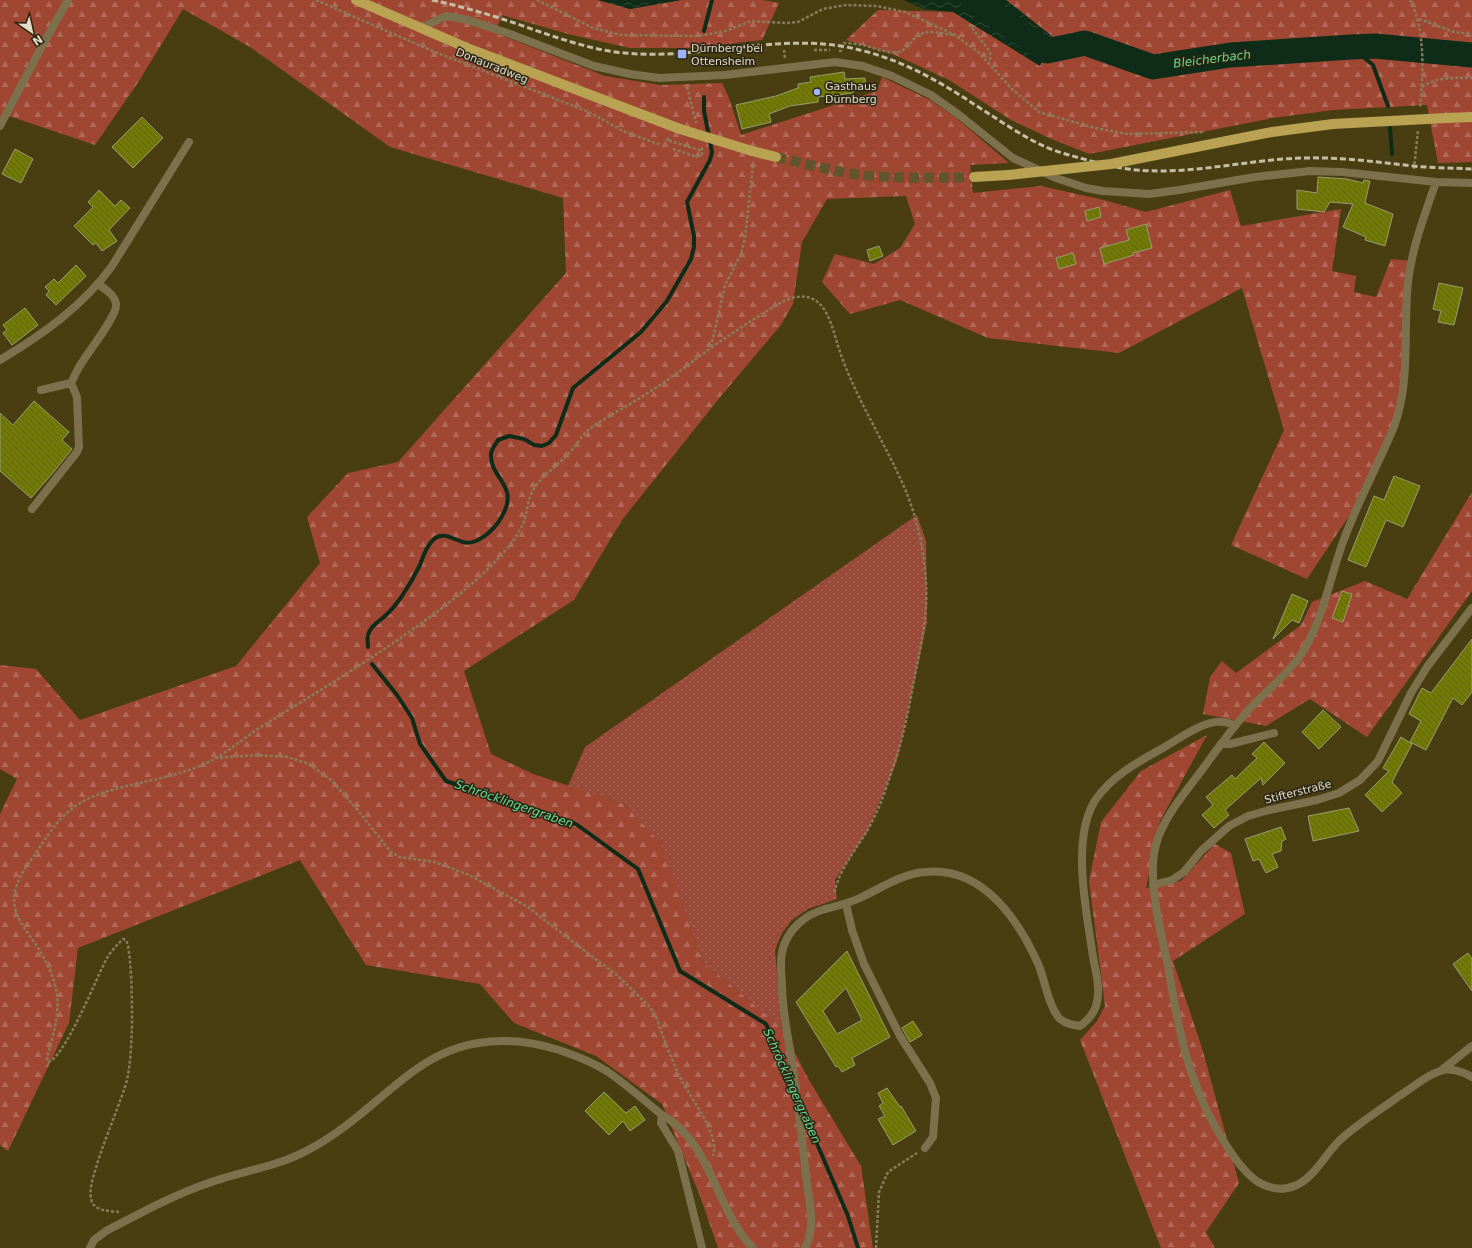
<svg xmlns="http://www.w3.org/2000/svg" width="1472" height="1248" viewBox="0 0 1472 1248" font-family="'DejaVu Sans',sans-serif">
<defs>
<pattern id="green-dots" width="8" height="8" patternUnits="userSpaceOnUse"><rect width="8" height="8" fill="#994a39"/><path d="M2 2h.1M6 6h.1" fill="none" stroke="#a76454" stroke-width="1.8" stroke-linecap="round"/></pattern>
<pattern id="forest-firs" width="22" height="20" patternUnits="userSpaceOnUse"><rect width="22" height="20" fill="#a04734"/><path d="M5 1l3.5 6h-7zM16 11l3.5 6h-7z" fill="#b16a59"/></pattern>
<pattern id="water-waves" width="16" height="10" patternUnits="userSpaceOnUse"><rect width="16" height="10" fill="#0f2c19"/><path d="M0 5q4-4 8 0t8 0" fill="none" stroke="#324a39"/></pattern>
<pattern id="building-back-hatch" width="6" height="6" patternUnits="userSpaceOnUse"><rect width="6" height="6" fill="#737a04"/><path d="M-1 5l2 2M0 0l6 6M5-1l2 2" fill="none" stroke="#60641a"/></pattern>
</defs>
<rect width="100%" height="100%" fill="#493d12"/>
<path fill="url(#green-dots)" d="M917 515 926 541 927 622 917 669 897 761 867 832 835 880 837 899 808 909 792 920 782 933 775 950 782 1028 703 962 660 843 624 804 568 786 585 747Z"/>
<path fill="url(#forest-firs)" d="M0 0H598L630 9 681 0H762L779 3 762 40 689 48H630L568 34 502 15 495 33 605 76 660 85 722 83 729 98 741 135 877 91 882 77 930 100 955 117 1009 163 970 165 973 193 1041 186 1104 200 1146 212 1230 190 1241 226 1341 209 1332 271 1356 276 1354 292 1376 297 1391 259 1411 261 1399 420 1365 492 1307 579 1231 545 1284 430 1242 288 1119 353 988 338 900 300 850 314 822 282 835 254 874 264 900 248 915 224 906 196 827 199 802 242 793 304 781 325 721 396 622 520 574 600 464 671 491 754 533 774 624 804 661 843 703 962 782 1028 809 1080 861 1166 873 1248H718L700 1196 662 1104 596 1056 514 1023 480 984 366 965 300 860 78 948 69 1023 8 1151 0 1145V814L17 779 0 769V665L36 669 80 720 236 666 320 563 307 517 348 473 398 462 566 273 563 198 390 147 250 47 183 9 139 81 95 145 6 115 0 124Z
M1006 0H1472V162L1438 163 1427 105 1333 110 1273 118 1089 154 1049 138 1011 120 949 80 895 55 846 40 878 10 953 12 1040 66 1053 37Z
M1472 492V591L1367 737 1310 699 1266 726 1203 714 1210 677 1222 661 1236 673 1301 625 1312 602 1365 581 1407 599Z
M1207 735 1160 821 1146 888 1181 881 1215 844 1231 853 1245 914 1173 961 1202 1048 1239 1183 1206 1232 1215 1248H1161L1080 1040 1097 1021 1105 1006 1089 881 1101 822 1141 771Z"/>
<path fill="url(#water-waves)" d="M598 0H681L630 9Z
M904 0H1006L1053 37 1040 66 953 12 924 9Z"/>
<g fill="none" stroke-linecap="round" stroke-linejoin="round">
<path stroke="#0f2c19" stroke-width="4" d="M704 31 712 0
M1351 47 1373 65 1388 106
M1390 128 1392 154
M368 647C368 643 367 639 368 635 370 626 380 621 386 615 392 610 397 603 402 596 408 587 415 575 420 565 423 556 427 545 434 539 443 531 454 540 463 542 477 546 494 530 501 518 521 485 490 480 491 454 491 449 496 444 498 440L509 436 524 439 534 445 542 446 549 443 556 435 573 388 641 332 667 301 691 259 694 247V236L687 202 710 160 712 152 704 111V97
M372 664 397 695 412 718 420 744 446 781 576 824 638 869 680 971 766 1024 793 1086
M800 1104 848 1216 858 1248"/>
<path stroke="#0f2c19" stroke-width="25" d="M973 0 1047 51 1085 43 1153 67 1230 55 1351 47 1375 46 1472 55"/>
</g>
<path fill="url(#building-back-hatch)" stroke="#989d71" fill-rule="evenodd" d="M844 72 845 79 865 78 866 89 853 91V93L818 97V102L790 106 769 114 771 122 742 129 736 105 776 96 798 88V84L811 82 810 77Z
M142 117 163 138 133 168 112 147Z
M15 149 33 159 21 183 2 174Z
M1318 177 1347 179 1363 183 1364 180 1370 181 1365 203 1393 214 1385 246 1365 240 1366 237 1343 227 1353 204 1330 202 1324 212 1297 209V190L1317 193Z
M99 190 115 206 121 200 130 208 109 230 117 241 102 251 96 243 93 245 74 226 93 207 88 202Z
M1099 207 1101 217 1087 221 1085 211Z
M1146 224 1152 248 1133 253 1134 255 1104 264 1100 248 1129 240 1126 230Z
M879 246 883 256 870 261 867 250Z
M1073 253 1076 264 1059 269 1056 258Z
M76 265 86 276 56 305 46 295 49 291 45 287 54 279 58 283Z
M1439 283 1463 288 1454 325 1438 322 1441 311 1433 309Z
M25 308 38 325 12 345 3 333 7 330 3 325Z
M34 401 69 432 62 440 72 449 52 474 31 498 0 471V413L13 425Z
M1394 476 1420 486 1403 527 1386 520 1366 567 1348 560 1374 496 1384 500Z
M1342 591 1352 594 1343 622 1332 618Z
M1292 594 1308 601 1299 623 1292 620 1273 639Z
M1472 639V692L1462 705 1453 698 1426 750 1410 742 1421 721 1409 714 1422 688 1431 693Z
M1323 710 1341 727 1319 749 1302 732Z
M1401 737 1412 744 1392 782 1402 793 1382 812 1365 795 1389 771 1383 768Z
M1264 742 1285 763 1263 785 1261 778 1225 810 1229 815 1214 828 1202 815 1213 805 1206 797 1232 775 1235 779 1257 758 1252 754Z
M1349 808 1359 831 1313 841 1308 816Z
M1281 827 1286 839 1282 841 1281 851 1272 854 1278 867 1266 873 1259 859 1253 861 1245 839Z
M847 951 890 1037 852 1058 855 1065 842 1072 838 1066 836 1067 796 1002ZM846 988 862 1020 837 1034 823 1011Z
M1468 953 1472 959V991L1453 964Z
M913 1021 922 1035 910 1042 902 1028Z
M887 1088 900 1107 901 1106 916 1131 893 1145 878 1119 885 1116 879 1106 883 1103 878 1093Z
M604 1092 626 1113 635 1106 645 1120 630 1131 623 1121 609 1135 585 1111Z"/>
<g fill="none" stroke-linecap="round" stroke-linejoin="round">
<path stroke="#60552d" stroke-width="10" stroke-dasharray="10 5" stroke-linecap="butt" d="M776 157C802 163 828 170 854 174 894 179 934 178 974 177"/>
<path stroke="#877d5a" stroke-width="2.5" stroke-dasharray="3 2" stroke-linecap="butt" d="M316 0 430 50 589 112 623 131 661 145
M537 0 593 28 621 35 698 36 726 31 751 21 786 23 798 22 823 9 846 5 877 6 905 12 955 35 978 52 1012 89 1039 112 1095 128 1127 134 1205 132
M1410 0C1426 31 1423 74 1420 108
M1419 19 1454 32 1472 34
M969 24 988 49 991 55 989 63
M784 50 785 59
M814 50H830
M839 51H841L844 43C850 43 857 44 863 45 874 48 885 53 897 52 907 52 912 37 921 34 932 29 943 35 955 35
M710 59 711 65
M687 87 696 123
M1422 87C1438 76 1453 78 1472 78
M669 138 667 140 702 151
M673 149 697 157 702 154V147
M1414 169 1418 130
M711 347 725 285 741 254 745 238 753 166 751 164
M215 758 256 755 287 757 309 764 331 780 356 808 390 851 399 857 435 862 469 875 528 907 551 925 618 976 650 1007 656 1017C664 1039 672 1062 683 1083 692 1100 720 1135 713 1156
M119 1212C109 1211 93 1211 91 1199 89 1187 94 1175 97 1164 106 1136 117 1111 126 1084 131 1065 131 1045 132 1027 132 999 132 972 128 945L126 940 123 939C117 945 111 951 107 958 97 976 65 1058 48 1062L47 1058C53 1034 62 1009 55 985 52 973 46 961 40 951 24 926 3 908 21 876 25 868 31 860 36 853 52 828 66 807 94 796 114 788 136 784 157 779 178 774 199 768 218 757 234 747 248 735 264 725 324 688 385 651 442 608 467 589 505 557 520 530 529 516 525 501 535 487 542 476 552 470 561 461 571 453 577 442 585 433 594 424 606 419 616 412 632 403 648 393 663 383 679 372 693 361 708 350 723 339 739 329 754 319 765 313 775 305 786 300 827 284 831 327 841 355 858 402 885 443 905 489 920 525 928 568 926 607 924 632 919 656 914 680 909 708 904 735 895 761 888 782 882 803 872 822 859 847 839 867 834 895
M876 1248 879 1192 888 1172 917 1153"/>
<path stroke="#7c714c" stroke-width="8" d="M41 390 71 383
M32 509 77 452 79 447 77 397 71 383C74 377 77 370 81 364 88 352 118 315 116 304 115 295 105 289 98 284
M1221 744H1230L1274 733
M846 904 852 930 864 964 900 1036 930 1083 936 1098 933 1137 925 1148
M662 1115 661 1123 678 1151 702 1248"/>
<path stroke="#7c714c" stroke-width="8" d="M421 28 446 16 468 20 510 34 594 66 630 74 659 78 725 75 835 62 863 66 892 76 931 95 958 114 1013 158 1056 178 1086 188 1103 191 1149 194 1179 190 1255 177 1310 171 1342 172 1436 182 1472 183
M0 126 42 46 68 0
M1436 182C1423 219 1409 256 1407 294 1404 340 1410 386 1393 429 1377 467 1357 503 1343 542 1329 580 1323 622 1300 656 1286 675 1269 689 1253 705 1234 725 1218 748 1202 770 1186 791 1167 813 1158 838 1155 847 1153 856 1153 865 1152 899 1161 933 1168 966 1175 1006 1181 1047 1196 1085 1206 1113 1234 1166 1258 1182 1270 1189 1284 1191 1297 1185 1315 1176 1325 1155 1339 1141 1357 1124 1379 1111 1399 1096 1412 1088 1425 1076 1440 1071 1449 1067 1464 1072 1472 1077
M0 360C42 335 83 306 112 266L189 142
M1153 885 1172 880 1184 872 1201 851 1229 826 1248 816 1269 810 1317 800 1339 793 1360 780 1378 761 1411 693 1427 667 1472 608
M1443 1069 1472 1046
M90 1248 94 1240 106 1231C139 1214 171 1196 206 1184 241 1171 278 1167 310 1149 350 1128 382 1093 418 1068 462 1037 510 1035 559 1050 577 1056 593 1062 608 1072 627 1085 645 1101 662 1115 702 1137 712 1184 733 1221 739 1231 744 1240 753 1248
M805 1248C817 1227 808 1197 806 1175 802 1137 797 1099 792 1062 788 1036 782 1010 782 984 781 974 780 962 782 952 787 930 804 915 825 909 837 906 850 903 862 897 881 888 902 874 924 872 982 865 1019 920 1039 966 1045 981 1049 1008 1060 1019 1066 1024 1072 1025 1080 1026 1087 1021 1093 1015 1096 1006 1101 990 1096 973 1093 957 1087 914 1070 838 1096 799 1113 775 1138 762 1163 748 1179 739 1205 719 1223 722 1227 722 1231 724 1235 725"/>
<path stroke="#b9a251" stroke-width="10" d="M356 0 472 50 680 129
M1446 118 1472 117
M752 151 776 157
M974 177 1008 175"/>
<path stroke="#c6bea5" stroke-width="3" stroke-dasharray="6 3" stroke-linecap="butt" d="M432 0C464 7 495 16 526 27 558 38 591 50 625 53 697 60 769 35 841 46 897 56 936 79 983 110 1010 127 1037 147 1069 155 1091 161 1114 168 1137 170 1194 175 1249 159 1305 158 1341 157 1377 162 1413 166 1432 168 1452 168 1472 169"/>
<path stroke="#b9a251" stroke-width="10" d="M680 129 752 151
M1008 175 1111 164 1272 132 1333 124 1446 118"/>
</g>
<g fill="#a1b3fd" stroke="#2a2513" stroke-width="1.5">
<rect x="677" y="49" width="10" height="10" rx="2"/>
<circle cx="817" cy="92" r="4"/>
</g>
<g text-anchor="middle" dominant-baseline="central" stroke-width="3" stroke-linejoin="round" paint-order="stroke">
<g font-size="11" fill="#e3dcc6" stroke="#2a2513" text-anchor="start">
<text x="691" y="48">Dürnberg bei<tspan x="691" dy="13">Ottensheim</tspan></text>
<text x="825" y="86">Gasthaus<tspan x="825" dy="13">Dürnberg</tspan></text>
</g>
<g font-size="11" fill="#e3dcc6" stroke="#2a2513">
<text transform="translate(492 66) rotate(22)">Donauradweg</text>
<text transform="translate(1298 792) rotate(-14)">Stifterstraße</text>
</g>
<g font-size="12" font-style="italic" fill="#65dd91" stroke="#2a2513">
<text transform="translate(1212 59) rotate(-7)">Bleicherbach</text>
<text transform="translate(514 804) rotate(19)">Schröcklingergraben</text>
<text transform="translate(792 1086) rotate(66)">Schröcklingergraben</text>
</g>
</g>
<g transform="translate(32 32) rotate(146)" stroke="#2a2513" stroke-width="3" paint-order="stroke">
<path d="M0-3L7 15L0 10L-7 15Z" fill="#e3dcc6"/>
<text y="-6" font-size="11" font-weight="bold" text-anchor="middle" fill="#e3dcc6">N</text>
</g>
</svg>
